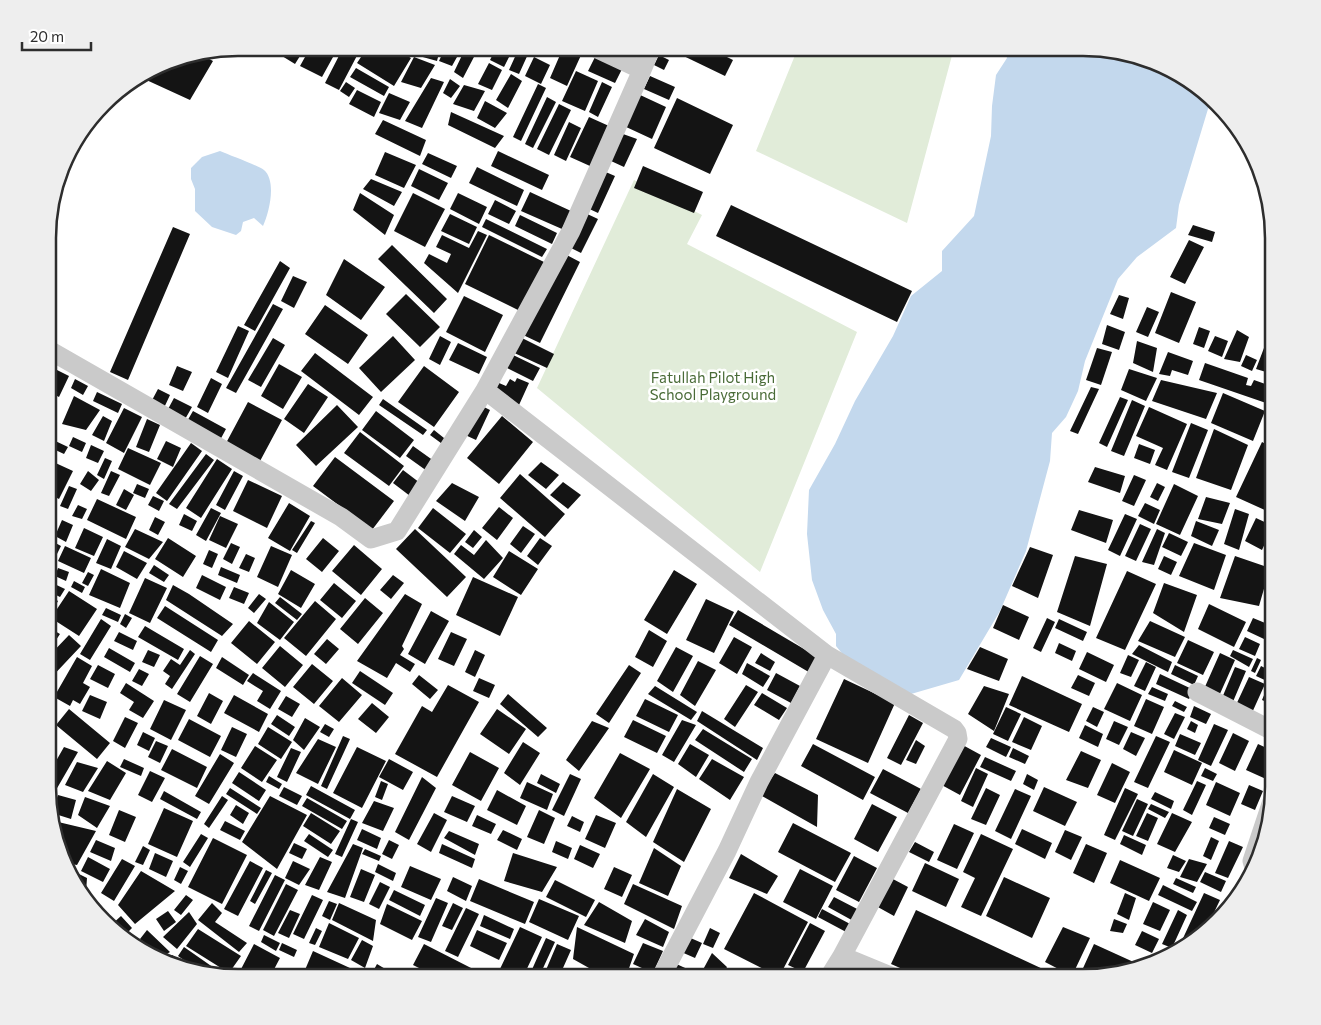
<svg xmlns="http://www.w3.org/2000/svg" width="1321" height="1025" viewBox="0 0 1321 1025" font-family="Commissioner,sans-serif">
<rect width="100%" height="100%" fill="#fff"/>
<path fill="#e1ecd9" d="M798 48H954L907 223 756 151Z
M634 180 702 215 687 244 857 332 760 572 537 388Z"/>
<path fill="#c3d8ed" d="M1005 48H1094L1155 62 1208 95 1211 99 1179 205 1176 228 1137 257 1118 279 1085 361 1078 391 1066 417 1052 433 1050 461 1026 551 1000 611 959 680 911 694 853 667 836 646V634L823 610 812 580 807 534 809 490 835 444 855 401 893 336 911 296 942 271V251L974 216 991 136 992 106 996 75 1007 58Z
M220 151C229 155 257 165 264 170 277 181 269 213 263 226L254 218 243 222 241 231 236 235 212 227 195 211V189L191 179V168L202 157Z"/>
<path fill="#141414" d="M287 48H305L295 64 282 56Z
M310 48H338L322 77 300 66Z
M343 48H361L339 90 325 83Z
M367 48H394L411 58 394 86 357 63Z
M416 48H436L440 49 437 61 412 54Z
M445 48H462L452 66 439 61Z
M496 48 513 49 504 67 490 60Z
M519 48 529 52 519 74 509 70Z
M529 48H549L545 56Z
M563 48H571L582 53 567 86 550 78Z
M667 48H709L733 60 725 76Z
M465 49 475 55 463 78 454 72Z
M200 54 213 61 190 100 142 78 177 58Z
M659 55 669 60 664 70 654 65Z
M414 57 435 65 421 88 401 82Z
M534 57 550 65 541 84 525 76Z
M595 57 622 69 615 83 588 71Z
M489 63 502 70 492 90 478 84Z
M356 68 389 87 384 96 350 77Z
M576 71 598 81 585 111 562 101Z
M511 74 522 81 508 108 496 100Z
M650 76 675 87 669 100 644 89Z
M431 78 444 82 422 128 405 121Z
M450 79 460 86 451 98 443 93Z
M346 82 355 88 349 97 340 91Z
M602 82 612 87 598 117 589 112Z
M538 84 546 88 521 141 513 137Z
M464 85 485 91 474 111 453 104Z
M357 90 381 102 374 117 349 104Z
M389 93 410 102 400 120 379 113Z
M638 94 666 107 652 139 624 126Z
M547 97 556 102 533 148 525 144Z
M677 98 733 125 710 174 654 148Z
M485 101 507 113 495 128 477 118Z
M559 104 571 110 549 155 537 149Z
M451 112 504 136 495 148 448 125Z
M589 117 609 126 590 166 570 157Z
M383 120 426 140 420 156 375 134Z
M569 122 581 128 566 161 554 155Z
M623 134 637 139 624 167 611 161Z
M498 151 549 175 542 190 491 166Z
M385 152 416 165 404 188 375 175Z
M428 153 457 166 451 178 422 164Z
M643 166 703 192 694 213 634 188Z
M477 167 524 190 517 206 469 183Z
M419 169 448 183 439 200 411 186Z
M601 170 615 176 598 213 583 206Z
M371 179 402 192 394 206 363 189Z
M530 192 571 211 562 229 521 211Z
M360 193 394 215 385 235 353 210Z
M413 193 445 209 425 247 394 231Z
M458 193 487 207 479 224 450 209Z
M495 200 516 211 509 224 488 214Z
M731 205 912 291 897 322 716 236Z
M583 212 598 219 581 253 567 246Z
M450 214 477 227 469 244 441 231Z
M520 215 557 233 552 244 515 226Z
M486 219 547 249 542 257 482 227Z
M1193 225 1215 232 1212 242 1188 235Z
M173 227 190 234 128 380 110 372Z
M478 231 487 235 458 293 424 263 429 254 447 263 451 254 436 247 442 235 469 248Z
M489 235 544 262 520 311 465 284Z
M1189 240 1204 247 1185 284 1170 277Z
M392 245 447 299 434 313 378 259Z
M561 252 580 262 540 343 521 334Z
M344 259 385 287 361 320 326 295Z
M280 261 290 268 255 331 244 325Z
M293 276 307 282 294 308 281 301Z
M1171 292 1196 302 1179 343 1155 333Z
M406 294 440 327 420 347 386 314Z
M1119 295 1129 298 1123 319 1110 314Z
M464 296 503 315 485 352 446 332Z
M273 304 283 309 236 393 226 388Z
M325 305 368 335 348 364 305 334Z
M1147 307 1159 312 1148 337 1136 332Z
M1107 325 1125 332 1119 350 1102 344Z
M238 326 249 331 228 378 216 372Z
M1199 327 1210 331 1204 348 1193 344Z
M1237 330 1249 337 1240 362 1224 359Z
M393 336 415 360 381 392 359 368Z
M440 336 451 342 440 365 429 359Z
M518 336 554 354 547 368 510 351Z
M1215 336 1228 341 1222 357 1208 351Z
M273 338 285 345 261 387 248 380Z
M1267 340 1273 342V374L1256 369Z
M1137 341 1157 348 1153 372 1133 363Z
M458 343 487 357 479 374 449 360Z
M1097 348 1112 352 1101 385 1086 380Z
M1168 352 1193 361 1188 375 1172 370 1170 376 1159 374Z
M315 353 373 397 359 415 301 371Z
M509 353 540 368 533 381 503 366Z
M1246 355 1257 360 1252 371 1241 366Z
M1205 363 1248 378 1246 385 1251 386 1254 380 1271 386 1266 403 1199 380Z
M279 364 302 377 283 409 261 396Z
M49 366 69 376 59 397 49 392Z
M177 366 192 372 183 391 169 385Z
M424 366 459 392 434 427 398 402Z
M1129 369 1157 378 1146 401 1121 390Z
M211 378 222 384 208 413 197 407Z
M517 378 529 383 519 405 494 393 499 383 506 386 510 379 515 382Z
M75 379 88 386 83 395 71 388Z
M1161 380 1217 393 1206 419 1152 401Z
M308 384 328 397 304 433 284 419Z
M1091 387 1099 389 1078 434 1070 431Z
M158 389 170 395 163 410 150 404Z
M97 392 122 404 118 413 93 401Z
M1223 393 1265 411 1253 441 1211 423Z
M74 396 100 410 86 430 62 424Z
M1120 397 1128 400 1107 447 1099 443Z
M174 398 192 407 184 421 167 411Z
M383 399 427 430 423 435 379 405Z
M1132 400 1145 406 1124 456 1111 451Z
M248 402 282 420 259 463 225 445Z
M478 404 490 410 476 440 463 434Z
M337 405 358 427 316 466 296 445Z
M1149 407 1187 424 1167 470 1155 465 1163 448 1136 436Z
M124 408 142 417 124 453 106 443Z
M193 411 226 429 219 442 186 423Z
M376 411 414 440 400 458 362 430Z
M1273 411V433L1265 429Z
M103 416 112 421 104 441 92 435Z
M502 416 533 442 499 484 467 458Z
M147 419 160 425 149 452 136 447Z
M1191 423 1208 430 1189 478 1172 472Z
M1214 429 1248 445 1231 490 1196 478Z
M434 430 449 442 445 446 430 435Z
M360 432 404 466 389 486 344 453Z
M73 437 86 443 82 452 69 446Z
M49 438 68 447 64 454 49 447Z
M166 441 181 448 173 467 157 459Z
M1262 442 1273 448V497L1267 511 1236 497Z
M191 443 202 451 167 501 156 493Z
M1139 444 1155 450 1150 464 1134 458Z
M91 445 104 451 98 463 86 458Z
M413 446 434 461 427 471 406 456Z
M128 448 161 463 150 485 118 469Z
M206 454 214 460 177 509 169 504Z
M335 457 394 501 372 530 313 486Z
M105 458 112 461 104 479 97 475Z
M217 459 232 469 201 518 186 508Z
M49 460 73 471 59 499 49 494Z
M541 462 559 475 546 489 528 475Z
M1095 467 1125 476 1120 493 1088 482Z
M403 470 424 486 414 499 393 483Z
M88 471 99 480 91 491 80 484Z
M111 471 120 475 109 496 101 493Z
M234 471 243 476 225 510 216 505Z
M520 474 565 514 545 537 500 498Z
M1134 475 1146 480 1134 506 1122 501Z
M248 480 282 496 267 528 233 511Z
M563 482 581 495 568 509 550 495Z
M452 483 479 497 465 521 436 501Z
M1157 483 1165 487 1158 501 1150 497Z
M137 484 149 489 145 498 133 493Z
M1174 484 1198 496 1180 535 1156 524Z
M69 486 77 489 68 509 60 506Z
M124 489 134 495 126 510 116 505Z
M153 496 164 501 159 511 148 505Z
M1206 497 1230 503 1222 524 1198 519Z
M97 499 136 517 126 539 87 520Z
M289 503 310 516 290 551 268 538Z
M1145 503 1160 510 1154 524 1138 516Z
M78 505 87 509 82 519 72 516Z
M499 507 513 518 497 540 482 528Z
M211 508 221 513 206 541 196 535Z
M433 508 466 534 450 553 418 528Z
M1235 509 1249 514 1239 550 1224 544Z
M1079 510 1113 520 1106 543 1071 530Z
M49 511 55 514 49 537H48Z
M184 514 197 521 192 531 179 525Z
M1125 514 1137 519 1120 556 1108 550Z
M220 516 238 524 226 548 209 540Z
M155 517 165 522 158 535 149 530Z
M1256 518 1273 526 1262 550 1245 541Z
M62 520 73 525 66 542 55 536Z
M311 521 315 523 297 553 292 550Z
M1196 521 1219 530 1212 546 1191 536Z
M1140 524 1151 529 1136 561 1125 556Z
M523 526 535 534 521 553 510 544Z
M84 528 103 537 94 556 75 548Z
M135 529 163 542 149 559 125 547Z
M415 529 466 577 447 597 396 549Z
M1157 529 1165 533 1154 565 1142 562Z
M474 530 482 537 473 548 465 542Z
M1169 533 1188 542 1181 556 1162 547Z
M168 538 196 556 183 577 155 559Z
M323 538 339 551 322 572 306 559Z
M540 538 552 546 538 565 527 556Z
M107 539 121 546 111 569 96 563Z
M50 540 61 546 48 572V543Z
M486 540 503 558 484 579 454 554 461 545 474 555Z
M231 543 240 547 232 564 223 559Z
M1194 543 1226 555 1214 590 1179 576Z
M354 545 382 569 361 595 332 571Z
M65 546 91 558 84 573 58 561Z
M271 546 292 555 278 587 257 577Z
M1030 547 1053 555 1038 598 1012 586Z
M209 550 218 554 212 568 203 564Z
M124 551 147 563 137 579 116 567Z
M509 551 538 569 521 595 493 577Z
M246 554 255 558 249 572 239 568Z
M1075 556 1107 564 1090 626 1057 612Z
M1164 556 1177 562 1171 575 1158 569Z
M1235 556 1270 568 1259 606 1220 598Z
M154 565 169 575 164 582 149 573Z
M221 567 240 575 237 583 218 575Z
M58 568 69 572 66 581 55 576Z
M101 569 130 583 120 608 89 595Z
M291 570 315 584 301 608 278 594Z
M674 570 697 584 667 634 644 620Z
M1127 571 1156 584 1125 650 1096 638Z
M88 572 94 575 88 586 82 583Z
M202 575 226 587 220 600 196 588Z
M393 575 404 583 391 599 380 590Z
M473 577 518 597 500 636 456 615Z
M145 578 167 588 150 623 129 613Z
M48 581 65 589 60 597 48 591Z
M74 581 85 587 82 593 71 587Z
M334 583 356 601 342 618 320 600Z
M1164 583 1197 595 1184 632 1153 613Z
M173 585 189 594 233 624 222 636 166 600Z
M234 587 249 593 244 604 229 598Z
M69 591 97 609 79 636 51 618Z
M259 594 266 599 254 613 248 608Z
M405 594 422 604 402 646 404 649 400 655 415 664 410 672 396 663 387 678 357 661Z
M48 595 58 601 52 612 48 610Z
M280 597 302 614 297 620 275 603Z
M365 598 383 613 358 644 340 629Z
M706 599 734 612 714 653 686 640Z
M315 601 336 619 306 656 284 638Z
M269 602 294 622 280 640 257 623Z
M1209 604 1246 622 1234 647 1198 629Z
M1003 605 1029 617 1019 640 993 628Z
M165 606 218 640 211 652 157 618Z
M106 608 121 615 118 622 102 615Z
M738 610 821 659 812 674 729 625Z
M431 611 449 621 425 664 408 654Z
M125 614 132 618 126 628 120 624Z
M1047 618 1055 622 1041 652 1033 648Z
M1253 618 1270 625 1264 639 1247 631Z
M101 619 111 626 90 660 80 654Z
M1059 619 1087 632 1083 641 1055 628Z
M249 621 275 642 257 664 231 643Z
M1150 621 1185 637 1175 657 1138 641Z
M145 626 184 649 178 660 138 637Z
M48 627 60 634 52 646 48 643Z
M649 630 667 641 653 667 635 657Z
M119 632 137 641 133 650 114 641Z
M451 632 467 639 454 666 438 659Z
M69 635 81 646 48 681V657Z
M734 637 752 647 737 674 719 663Z
M1245 637 1260 644 1255 656 1239 649Z
M327 639 339 649 326 664 314 654Z
M1188 640 1214 652 1203 675 1177 663Z
M1059 643 1076 651 1072 661 1055 653Z
M1139 645 1172 662 1168 672 1132 654Z
M280 646 303 665 285 687 262 668Z
M676 647 693 656 673 692 657 681Z
M980 647 1008 659 999 681 967 669Z
M109 648 135 663 130 672 104 657Z
M148 650 160 655 154 667 142 662Z
M190 650 195 654 172 689 165 684 170 676 163 671 171 659 180 665Z
M475 650 485 655 475 677 465 672Z
M1233 650 1253 659 1249 667 1230 656Z
M1087 652 1114 665 1106 682 1079 669Z
M761 653 775 662 770 671 755 663Z
M1220 653 1235 660 1219 696 1204 689Z
M1128 655 1139 660 1131 677 1120 673Z
M200 656 213 664 190 702 177 694Z
M77 657 92 666 83 683 90 687 80 704 73 700 70 706 54 697Z
M222 657 249 675 243 685 216 668Z
M1257 658 1261 660 1255 673 1251 671Z
M698 661 716 670 695 706 680 695Z
M1146 662 1156 667 1145 691 1134 686Z
M747 663 770 676 763 687 742 674Z
M312 664 333 681 314 704 293 687Z
M98 665 115 674 108 688 90 679Z
M629 665 641 673 609 723 596 714Z
M1175 665 1198 676 1194 685 1171 674Z
M1261 666 1273 672 1269 682 1256 676Z
M1235 667 1246 671 1232 704 1222 698Z
M139 669 149 674 142 686 132 681Z
M360 671 393 693 385 705 352 683Z
M253 673 281 691 270 709 257 701 263 691 247 681Z
M776 673 800 686 791 703 767 690Z
M1160 674 1194 690 1189 699 1156 684Z
M419 675 438 690 430 699 412 684Z
M1078 675 1095 683 1089 696 1071 688Z
M1022 676 1082 704 1069 732 1009 705Z
M1249 677 1265 684 1251 715 1235 707Z
M342 678 362 695 339 722 319 706Z
M479 678 495 685 489 698 473 691Z
M844 679 895 703 868 763 816 739Z
M126 683 154 701 143 718 129 710 134 702 120 693Z
M1117 683 1142 695 1130 721 1104 709Z
M448 685 479 702 437 777 395 754 422 706 432 712Z
M746 685 758 692 735 727 724 719Z
M655 686 697 712 691 720 648 694Z
M984 686 1009 694 994 731 968 714Z
M1152 687 1168 694 1165 701 1148 694Z
M1267 688 1273 691V705L1262 700Z
M209 693 223 701 211 724 197 716Z
M762 693 787 708 779 720 754 705Z
M508 694 547 728 538 737 500 704Z
M90 695 107 702 100 719 82 711Z
M234 695 268 714 259 732 224 713Z
M286 696 300 704 292 717 278 709Z
M645 699 678 715 669 732 636 716Z
M1146 699 1164 707 1152 734 1134 726Z
M164 700 186 710 171 740 150 729Z
M1175 701 1187 707 1184 712 1172 706Z
M372 703 389 717 376 733 358 719Z
M1194 706 1211 714 1206 724 1190 717Z
M1006 707 1021 714 1008 741 993 734Z
M1093 707 1104 712 1097 727 1086 721Z
M69 709 110 743 97 759 56 725Z
M497 709 526 729 509 754 480 734Z
M702 711 763 748 757 760 697 721Z
M1175 713 1185 717 1174 739 1164 734Z
M277 715 295 727 289 736 271 724Z
M909 715 923 723 901 765 887 758Z
M125 717 138 723 125 748 113 741Z
M1024 717 1042 726 1031 750 1012 742Z
M305 718 320 727 304 750 293 740Z
M189 719 221 736 210 757 178 740Z
M633 720 666 736 657 753 624 737Z
M682 720 696 725 674 762 662 755Z
M592 721 609 728 579 771 566 760Z
M1114 721 1128 727 1119 745 1106 739Z
M1191 721 1198 725 1195 733 1187 729Z
M325 724 334 729 329 737 320 732Z
M1214 724 1228 730 1211 766 1198 760Z
M1085 725 1103 734 1098 747 1079 738Z
M232 727 247 734 236 757 221 750Z
M268 727 292 742 281 759 258 744Z
M703 729 752 759 744 772 695 740Z
M143 732 155 738 149 751 137 745Z
M1131 732 1145 738 1136 756 1123 749Z
M1233 733 1249 741 1235 771 1219 763Z
M1180 734 1201 743 1195 755 1175 746Z
M343 736 350 739 327 789 321 786Z
M1156 736 1170 742 1148 788 1134 782Z
M991 738 1011 747 1006 757 986 747Z
M318 739 336 747 318 784 296 773Z
M916 740 925 746 916 764 906 760Z
M156 741 168 746 160 763 148 757Z
M523 742 540 753 520 785 504 773Z
M959 743 981 755 960 795 938 783Z
M690 744 709 755 696 777 678 764Z
M813 744 875 777 863 800 801 766Z
M1258 744 1273 751V763L1266 779 1246 770Z
M255 746 277 760 262 782 241 768Z
M64 747 78 752 56 790 48 785V775Z
M357 747 386 761 362 808 333 793Z
M291 748 301 752 287 782 277 777Z
M1013 748 1029 756 1025 764 1009 757Z
M172 749 207 767 197 788 161 770Z
M1174 750 1202 763 1192 785 1164 772Z
M1081 751 1101 760 1088 788 1066 780Z
M470 752 499 768 481 801 452 785Z
M620 753 650 769 621 818 594 798Z
M220 754 234 763 209 804 195 796Z
M985 757 1016 771 1011 781 980 767Z
M124 759 144 768 141 776 120 767Z
M389 759 413 772 403 790 379 777Z
M712 759 744 777 730 800 699 779Z
M107 761 126 773 110 800 88 791Z
M77 762 98 768 83 792 65 785Z
M1112 763 1130 772 1115 803 1097 795Z
M976 768 988 774 973 807 961 801Z
M1205 768 1217 774 1213 781 1201 776Z
M883 769 921 789 908 813 870 793Z
M150 771 165 778 152 802 138 795Z
M239 772 266 790 259 801 232 783Z
M775 773 818 795 817 827 760 795Z
M541 774 560 784 556 793 537 783Z
M570 774 581 779 564 816 552 810Z
M653 774 674 787 646 837 626 822Z
M1027 774 1038 780 1034 790 1023 784Z
M269 776 282 784 279 789 266 782Z
M422 777 436 788 409 840 395 832Z
M381 781 388 784 382 800 375 797Z
M1197 781 1206 785 1192 815 1183 810Z
M527 782 553 794 547 810 520 798Z
M1216 782 1240 793 1230 816 1206 805Z
M1249 785 1263 791 1255 810 1241 804Z
M311 786 355 810 350 819 306 795Z
M284 787 302 796 297 805 279 796Z
M1044 787 1077 802 1065 826 1033 811Z
M230 788 261 808 257 814 226 794Z
M986 788 1000 795 986 825 971 819Z
M1125 788 1138 794 1115 840 1104 835Z
M677 789 711 809 684 862 653 842Z
M1015 789 1031 796 1011 839 995 831Z
M497 790 526 806 517 825 487 810Z
M164 791 201 812 197 819 160 799Z
M1155 792 1174 801 1171 809 1151 799Z
M58 795 76 800 71 819 52 813Z
M222 796 228 800 209 828 204 824Z
M270 796 307 815 277 869 242 842Z
M452 796 475 806 467 822 444 812Z
M85 797 110 806 97 828 78 815Z
M307 798 347 821 342 829 302 806Z
M1137 799 1148 804 1133 836 1122 831Z
M374 801 394 808 383 831 362 823Z
M872 804 897 817 878 852 854 839Z
M1151 804 1169 812 1165 818 1148 809Z
M236 805 249 813 243 824 230 815Z
M164 808 193 821 177 857 148 844Z
M119 810 136 817 125 842 109 835Z
M539 810 555 818 544 844 527 837Z
M311 813 340 831 331 844 303 826Z
M434 813 447 820 431 852 417 844Z
M1147 813 1158 818 1148 841 1136 836Z
M1172 813 1192 822 1175 852 1157 844Z
M477 815 496 824 491 834 472 826Z
M596 815 616 823 605 848 585 839Z
M572 816 584 822 580 832 567 826Z
M1214 817 1230 824 1225 835 1209 828Z
M351 819 358 822 342 857 335 854Z
M54 821 96 831 77 865 65 863Z
M225 821 245 831 240 840 220 830Z
M793 823 851 853 835 882 778 852Z
M954 824 974 833 957 869 937 860Z
M362 829 381 838 377 849 357 840Z
M1022 829 1052 843 1045 859 1015 844Z
M503 830 522 839 517 850 497 840Z
M1065 830 1082 837 1071 860 1055 852Z
M449 831 479 844 475 855 444 838Z
M201 834 208 838 190 867 183 862Z
M309 834 333 850 328 857 304 841Z
M981 834 1013 849 981 916 961 907 975 878 963 872Z
M1124 835 1146 845 1142 855 1120 844Z
M1211 837 1219 841 1211 860 1203 856Z
M213 838 247 855 222 904 188 887Z
M96 840 115 848 111 861 90 852Z
M389 840 399 845 392 859 382 854Z
M556 841 572 848 568 859 552 852Z
M1229 841 1243 847 1228 878 1215 873Z
M915 842 934 852 929 862 909 852Z
M294 843 307 849 302 859 289 853Z
M353 844 363 848 345 898 327 892Z
M442 844 475 859 472 868 439 853Z
M1086 844 1107 853 1094 883 1073 873Z
M580 845 600 854 593 868 574 859Z
M143 846 150 850 143 865 135 862Z
M654 848 681 866 668 896 639 883Z
M365 849 381 856 379 861 362 854Z
M155 853 173 861 166 877 149 869Z
M513 853 557 867 542 892 504 881Z
M741 854 778 876 767 894 729 878Z
M1173 855 1186 861 1179 872 1167 868Z
M854 856 877 868 859 902 836 890Z
M88 857 110 869 103 882 81 871Z
M320 857 332 862 319 890 305 885Z
M122 859 135 866 114 901 101 893Z
M1189 859 1207 864 1197 882 1180 877Z
M1120 860 1160 878 1149 901 1110 883Z
M250 861 263 868 238 916 224 909Z
M293 861 310 869 299 885 285 878Z
M925 863 959 879 946 907 912 891Z
M378 864 396 873 393 881 375 872Z
M410 866 441 879 431 900 401 887Z
M180 867 188 871 181 884 174 880Z
M614 867 632 875 622 897 604 889Z
M361 869 375 875 364 902 350 897Z
M800 869 833 886 816 919 783 902Z
M266 870 272 873 255 904 250 901Z
M141 871 175 891 135 924 118 905Z
M75 872 87 878 86 892 74 880Z
M1205 872 1226 881 1221 892 1200 882Z
M275 875 285 880 259 931 249 926Z
M453 877 472 886 466 901 447 891Z
M1004 877 1050 898 1032 938 986 916Z
M891 878 908 887 894 916 876 906Z
M1176 878 1196 887 1193 893 1173 884Z
M479 879 534 902 525 924 470 901Z
M555 880 595 900 586 917 546 897Z
M380 882 390 887 379 909 369 904Z
M286 884 298 890 274 936 263 930Z
M633 884 682 906 674 929 624 904Z
M1163 885 1197 902 1192 911 1158 895Z
M394 890 425 905 420 916 389 900Z
M754 893 808 922 779 977 724 949Z
M1125 893 1136 898 1129 920 1117 914Z
M1204 893 1220 900 1207 927 1178 949Z
M186 895 193 900 181 915 174 910Z
M312 895 323 900 304 939 293 934Z
M834 897 863 912 857 923 828 907Z
M436 898 448 903 431 942 418 937Z
M539 899 579 916 568 940 529 922Z
M1225 900 1232 904 1226 912 1215 920Z
M329 901 337 904 330 920 322 916Z
M599 902 632 921 625 943 584 925Z
M1153 902 1170 910 1160 931 1143 924Z
M212 903 222 913 215 922 247 943 239 952 198 920Z
M339 903 376 920 373 941 332 920Z
M453 903 463 908 452 930 442 926Z
M387 904 422 921 412 940 380 924Z
M466 908 479 914 458 957 445 951Z
M822 909 852 925 848 933 818 917Z
M290 910 300 914 289 938 278 933Z
M916 910 1045 970 1042 977H908L905 976 907 971 891 964Z
M1178 910 1187 915 1172 948 1162 944Z
M168 911 176 922 164 931 156 919Z
M189 912 197 924 177 949 163 937Z
M484 915 514 929 510 939 480 926Z
M121 916 132 928 123 937 113 930 110 926Z
M645 919 669 932 663 947 636 935Z
M1114 919 1127 924 1123 933 1110 931Z
M329 923 359 938 348 959 319 947Z
M810 923 825 931 803 972 788 965Z
M520 927 542 937 523 977H511L499 971Z
M577 927 634 954 626 977H605L573 959Z
M1063 927 1090 938 1072 976 1045 962Z
M316 928 322 931 315 945 309 943Z
M710 928 720 933 713 948 703 944Z
M198 929 241 956 229 973 186 946Z
M147 930 170 952 162 957 140 939Z
M477 930 507 943 499 960 470 946Z
M1142 931 1159 939 1152 953 1135 945Z
M264 935 280 943 276 951 261 942Z
M686 936 702 943 695 958 679 951Z
M546 938 555 942 539 977H537L530 974Z
M362 940 373 946 365 968 351 960Z
M282 943 297 950 294 957 279 950Z
M643 943 663 951 653 973 633 964Z
M254 944 280 958 270 977H247L239 973Z
M424 944 475 970 471 977H437L413 965Z
M557 944 571 950 559 977H543Z
M1094 944 1138 964 1079 977Z
M184 947 227 977 200 971 178 956Z
M313 951 363 974 361 977H302Z
M712 953 727 967 722 977H699Z
M172 955 184 962 179 966 164 962Z
M842 960 865 972 862 977H833Z
M672 962 694 972 692 977H665Z
M377 964 392 973 390 977H370Z
M277 969 297 977H273Z
M412 969 427 977H408Z
M751 970 767 977H748Z"/>
<g fill="none" stroke-linecap="round" stroke-linejoin="round">
<path stroke="#cacaca" stroke-width="19" d="M595 48 642 70
M49 350 341 517 371 539 397 531 485 390 571 231 642 70 651 48
M485 390 827 655 954 729 957 733 958 739 842 956 893 977
M1197 692 1273 731
M1254 868 1252 861 1273 798
M661 977 727 851 759 782 827 655
M829 977 842 956"/>
</g>
<g text-anchor="middle" dominant-baseline="central" stroke-width="5" stroke-linejoin="round" paint-order="stroke">
<g font-size="15" fill="#496b37" stroke="#fff">
<text x="713" y="377">Fatullah Pilot High<tspan x="713" dy="17">School Playground</tspan></text>
</g>
</g>
<path d="M0 0H1321V1025H0ZM238 56H1083A182 182 0 0 1 1265 238V787A182 182 0 0 1 1083 969H238A182 182 0 0 1 56 787V238A182 182 0 0 1 238 56Z" fill="#eee" fill-rule="evenodd"/>
<path fill="none" stroke="#2d2d2d" stroke-width="2.5" d="M238 56H1083A182 182 0 0 1 1265 238V787A182 182 0 0 1 1083 969H238A182 182 0 0 1 56 787V238A182 182 0 0 1 238 56Z"/>
<path d="M22 42v8h69v-8" fill="none" stroke="#2d2d2d" stroke-width="2.5"/>
<text x="30" y="42" font-size="15" fill="#2d2d2d" stroke="#ffffff" stroke-width="4" paint-order="stroke">20 m</text>
</svg>
